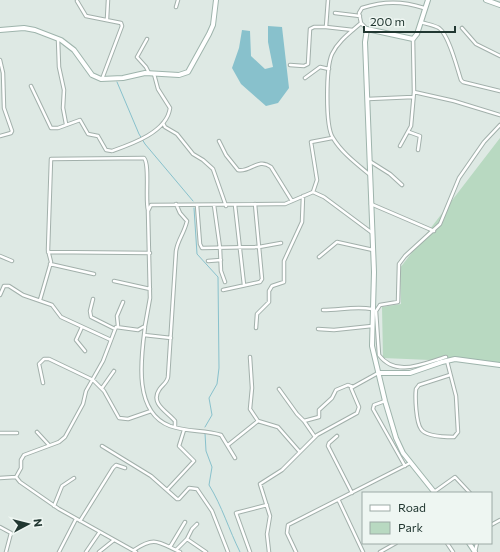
<svg xmlns="http://www.w3.org/2000/svg" width="500" height="552" viewBox="0 0 500 552" font-family="Commissioner,sans-serif">
<rect width="100%" height="100%" fill="#dee9e4"/>
<path fill="#b8d9c1" d="M500 138V363L383 358 382 307 401 304 400 268Z"/>
<path fill="#88c1cc" d="M268 26 282 27 289 88 278 103 266 106 241 84 232 68 239 48 242 30 250 31 251 56 265 69 273 67 268 42Z"/>
<g fill="none" stroke-linecap="round" stroke-linejoin="round">
<path stroke="#88c1cc" stroke-width="1" d="M117 82 139 134 145 144 193 201
M194 208 197 254 218 277 219 368 217 384 209 398 212 415 205 427
M205 433 206 451 212 467 209 485C222 506 229 530 240 552"/>
<defs>
<path id="street" d="M77 1 86 16 121 23 122 26 102 79
M176 7 178 0
M335 13 360 16
M107 19 108 0
M421 22C426 24 434 25 439 28 449 35 457 68 461 80L463 82 500 91
M361 23C351 32 338 41 332 54 326 67 325 126 333 138 342 153 357 164 370 175
M326 27 353 30
M462 28 476 44 500 56
M367 29 361 23 359 13 362 8C384 1 402 1 424 8
M58 39 59 67 64 90 63 108 66 124
M147 39 137 57 146 67 149 73
M413 39 414 92 454 101 500 115
M0 60 3 73 4 108 12 131 11 133 0 136
M290 65 304 66 308 64 310 29 314 27H326L328 0
M305 78 320 67 329 69
M31 86 51 128H58L80 120 88 134 98 136 106 150 112 151C132 144 167 132 170 108L158 89 154 74
M368 99 413 97
M163 123 165 127 177 134 193 154 203 160 213 169 226 206
M409 132 420 136 418 150
M219 141 226 155 238 170C250 173 258 157 271 167L292 201
M400 146 411 126 414 92
M371 162 390 174 402 185
M313 192 317 180 311 142 332 138
M371 204 434 231
M197 205 200 244 202 248 259 247 281 243
M214 205 220 248 221 271 225 282
M235 205 244 285
M48 252 150 253
M0 256 12 261
M319 257 337 242 373 250
M208 261 221 260
M50 264 94 274
M114 281 150 289
M223 290 260 282 262 279 255 204
M0 295 4 286H9L23 295 52 305 61 317 111 340
M93 299 90 311 91 317 115 329
M40 300 51 262 48 250 51 159 144 158C150 164 145 199 148 210
M323 310C340 310 355 306 372 309
M118 326 117 316 123 302
M82 327 76 340 85 351
M145 327C141 358 133 412 170 426 187 432 204 430 221 435L235 458
M256 328 257 314 269 302V291L272 286 284 282V261L302 222 303 196
M318 329 334 330 372 326
M144 335 171 338
M250 357 252 388 250 409 258 421
M446 357C424 363 396 378 379 355L376 311 380 305 398 302 399 264 405 256 440 224 459 178 484 142 500 125
M447 361 456 396 458 432 454 437C446 437 426 437 421 429 416 422 415 398 416 389L419 385 450 375
M43 383 39 364 44 359H49L93 380 104 391 119 418 128 419 151 411
M102 388 114 371
M279 389 297 414 304 421
M385 401 374 405 373 409 405 466
M175 427V421C168 412 150 404 159 390 162 385 167 383 168 377L176 251C178 239 184 234 187 221L180 213 176 204
M37 432 49 445
M0 433H17
M337 436 329 443 328 446 352 493
M315 437 304 421 319 417V410L332 398 336 390 348 385 353 387
M228 445 258 421 278 427 299 451
M102 446 151 476 177 499H179L189 488 197 489 212 511 228 552
M16 477 21 468V460L24 455 59 442 65 437 83 404 86 391 103 361 116 327 138 330 145 326 150 298 148 211 151 205 277 204H285L313 192 324 197 371 232
M16 477 20 482 59 509 136 552
M0 478 16 477
M167 490 194 461 179 446 184 430
M434 492 455 477 470 493
M339 501 363 552
M54 506 62 486 74 478
M80 521 113 468 116 465 125 468
M491 525 500 520
M0 527 11 533 6 552
M187 539 206 552
M447 543 453 552
M170 547 185 522
M134 550C155 536 158 542 180 552
M176 550 187 539 192 529 197 524
M59 552 76 519
M86 552 99 533
M99 552 114 540
M250 552 236 513 267 505
M269 552 267 534 270 516 260 484 282 470 317 435 357 413 359 407 351 388 378 373
M296 552 287 533 288 525 410 463
M380 552 396 543
M475 552 477 543"/>
<path id="secondary" d="M428 0 417 34 413 39 367 29 365 42 374 272 372 346 385 401 396 438 403 453 435 493
M486 0 500 5
M0 30 24 28 35 30 61 40 74 50 92 75 101 79 123 78 145 73 179 75 188 72 209 34 213 25 216 0
M379 373H410L442 362 455 359 500 365
M469 543 475 552"/>
</defs>
<use href="#street" stroke="#a2b0ab" stroke-width="4.5"/>
<use href="#secondary" stroke="#9eb4ac" stroke-width="6"/>
<use href="#street" stroke="#fff" stroke-width="2.5"/>
<use href="#secondary" stroke="#fff" stroke-width="4"/>
</g>
<rect x="362" y="492" width="130" height="52" fill="#eef6f2" stroke="#9caaa5"/>
<rect x="370" y="505" width="20" height="6" fill="#ffffff" stroke="#9caaa5"/>
<text x="398" y="512" font-size="12" fill="#213731">Road</text>
<rect x="370" y="522" width="20" height="12" fill="#b8d9c1" stroke="#9caaa5"/>
<text x="398" y="532" font-size="12" fill="#213731">Park</text>
<g transform="translate(28 524) rotate(83)" stroke="#eef6f2" stroke-width="3" paint-order="stroke">
<path d="M0-3L7 15L0 10L-7 15Z" fill="#213731"/>
<text y="-6" font-size="11" font-weight="bold" text-anchor="middle" fill="#213731">N</text>
</g>
<path d="M364 26v6h91v-6" fill="none" stroke="#213731" stroke-width="2"/>
<text x="370" y="26" font-size="12" fill="#213731" stroke="#eef6f2" stroke-width="3" paint-order="stroke">200 m</text>
</svg>
